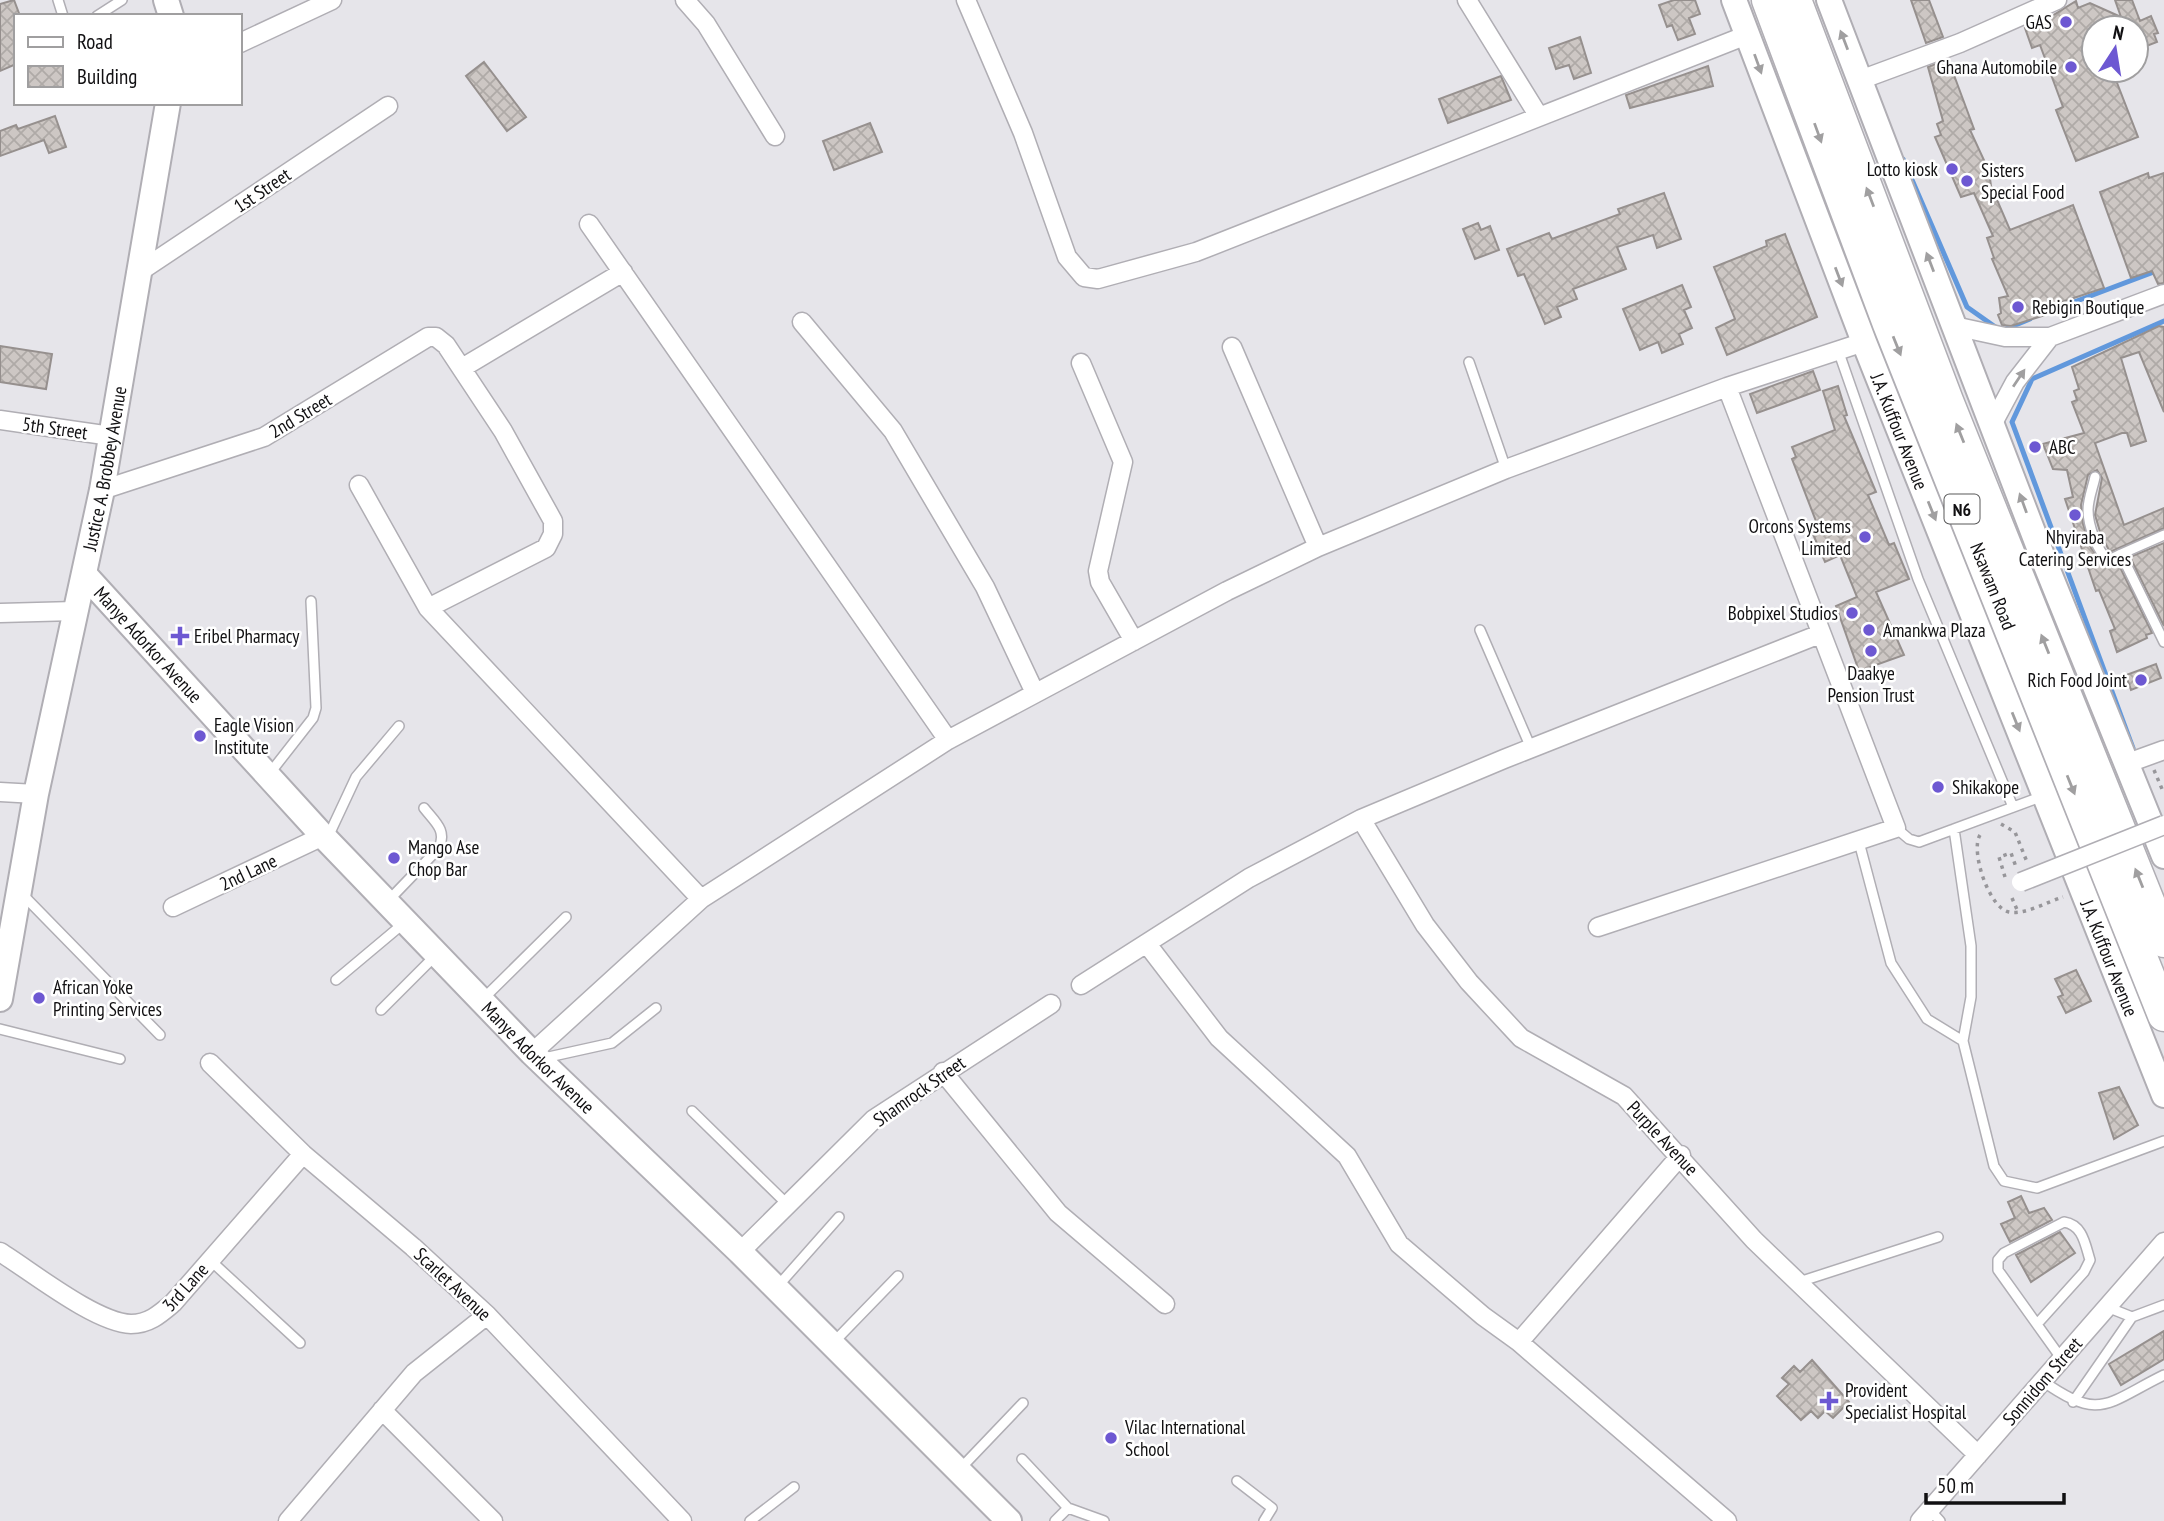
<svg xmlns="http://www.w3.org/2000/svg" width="2164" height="1521" viewBox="0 0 2164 1521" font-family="'PT Sans Narrow',sans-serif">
<defs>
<pattern id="building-cross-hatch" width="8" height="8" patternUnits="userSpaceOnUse" patternTransform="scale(1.75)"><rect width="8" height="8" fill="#cdc7c4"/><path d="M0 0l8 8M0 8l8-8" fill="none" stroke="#afaaa7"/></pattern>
</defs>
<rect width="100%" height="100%" fill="#e6e5ea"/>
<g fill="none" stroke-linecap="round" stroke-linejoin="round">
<path stroke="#6198dc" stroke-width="5" d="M1903 159 1967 307 2001 331 2030 319
M2053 310 2164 268
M2133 748 2012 422 2032 379 2164 321"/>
</g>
<path fill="url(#building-cross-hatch)" stroke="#96908e" stroke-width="2" d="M14 0 20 16H16V64L0 71V4Z
M1674 0H1695L1700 14 1689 18 1695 34 1678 40 1672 25 1667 27 1659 5Z
M1911 0H1929L1943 37 1926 43Z
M2115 0H2132L2140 21 2151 16 2158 33 2154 34 2157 42 2136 50V28H2094V70H2112L2138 137 2076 161 2056 110 2063 107 2040 45 2032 48 2025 28 2047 19 2076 1 2078 8 2090 3 2121 17Z
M1580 37 1591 73 1574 79 1569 65 1556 69 1549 48Z
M1948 59 1974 129 1970 130 1989 171 1991 186 2010 230 2073 205 2104 288 2056 304 2058 310 2045 315 2011 326 2002 325 1998 315 2001 313 1999 298 2008 296 1992 259 1994 258 1987 238 1993 236 1974 193 1961 197 1935 137 1941 135 1937 124 1943 121 1928 67Z
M484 62 526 117 507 131 466 76Z
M1708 66 1713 86 1630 108 1626 95Z
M1501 76 1511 100 1448 123 1439 99Z
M55 116 66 147 49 153 44 140 0 156V131L16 125 18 129Z
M870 123 882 152 834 170 823 141Z
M2148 173 2149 178 2164 173V283L2158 284 2152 271 2131 278 2100 192Z
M1664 193 1681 239 1657 248 1653 235 1617 247 1626 269 1573 289 1577 299 1557 307 1561 317 1545 324 1524 274 1518 276 1507 249 1549 233 1552 239 1620 214 1618 209Z
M1478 223 1481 230 1490 226 1499 250 1475 259 1463 229Z
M1785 234 1817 317 1727 355 1716 328 1735 319 1714 267 1767 246 1766 241Z
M1682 285 1691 307 1684 310 1692 328 1679 334 1683 344 1662 353 1658 342 1640 350 1623 309Z
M2159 326 2164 327V412L2139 352 2121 358 2146 441 2131 446 2127 433H2122L2095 443 2124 525 2164 508V528L2110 552 2101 535 2095 515 2102 478 2097 470 2088 475 2081 505 2083 524 2091 548 2105 566 2118 563 2152 633 2146 635 2147 638 2117 652 2110 631 2115 629 2099 590 2096 591 2065 499 2073 497 2067 470 2053 469 2043 444 2084 433 2072 402 2077 400 2074 391 2079 389 2072 367Z
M0 346 52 354 46 389 0 382Z
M1813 371 1820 390 1757 413 1750 394Z
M1838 386 1847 415 1844 416 1876 492 1868 495 1889 545 1894 543 1909 579 1876 592 1904 655 1859 671 1836 606 1857 597 1840 555 1825 562 1812 532 1819 529 1792 459 1796 457 1792 447 1835 430 1823 391Z
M2164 543V626L2130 557Z
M2156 664 2161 678 2131 690 2126 675Z
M2076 970 2091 1001 2066 1013 2058 997 2063 995 2055 979Z
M2119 1087 2138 1125 2114 1139 2099 1093Z
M2021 1196 2029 1213 2044 1208 2052 1220 2010 1242 2001 1224 2015 1218 2008 1202Z
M2060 1232 2075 1253 2031 1282 2016 1255Z
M2164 1331V1359L2121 1385 2109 1364Z
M1812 1360 1849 1402 1833 1418 1825 1411 1818 1418 1811 1411 1801 1420 1777 1396 1789 1384 1782 1378 1794 1366 1800 1372Z"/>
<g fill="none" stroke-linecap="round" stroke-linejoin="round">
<defs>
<path id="lane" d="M58 0 63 16
M97 16 122 0
M1838 350 1918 579 2013 807
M1469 362 1506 469
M2095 477C2093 487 2088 499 2088 510 2088 524 2097 553 2109 560L2121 554
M2164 535 2121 554 2164 642
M1480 630 1531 748
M270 773 313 718 316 708 311 601
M1896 828 1909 839 1919 842 2043 796
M1954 829 1971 946V997L1963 1041 1994 1166 2004 1181 2037 1188 2164 1141
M327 839 356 777 399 726
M1859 842 1891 963 1927 1019 1963 1041
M23 895 160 1035
M388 901 439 848C447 830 435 822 424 808
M336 980 404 923
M483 999 566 917
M381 1010 436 955
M0 1029 120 1059
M544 1058 612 1043 656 1008
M692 1111 788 1205
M210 1260 300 1343
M1799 1282 1938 1237
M777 1287 839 1217
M2107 1307 2132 1317 2164 1305
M2038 1323 2084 1272 2090 1260C2085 1244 2083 1225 2064 1222L2004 1253 1998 1260V1270L2061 1358
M833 1343 898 1276
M2041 1380C2101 1422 2105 1404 2164 1375
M2073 1402 2132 1317
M1022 1459 1068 1508 1104 1521
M960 1469 1023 1403
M1237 1481 1272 1508 1264 1521
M1930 1510 1940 1521
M750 1521 794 1487
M1055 1521 1068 1508"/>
<path id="street" d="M685 0 706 24 775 136
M966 0 1023 133 1067 257 1084 277 1098 279 1196 252 1747 35
M1467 0 1538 115
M240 43 332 0
M1860 80 1960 43 2057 0
M589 224 948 740
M136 274 388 106
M802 322 893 431 985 587 1035 693
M1954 326 2005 337H2050L2164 294
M1232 347 1318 547
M1081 363 1123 462 1098 571 1100 582 1134 641
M462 368 623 272
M0 420 111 436
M1993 423 2015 382 2050 337
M359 485 428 608 701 899
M102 490 264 437 428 337H436L446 345 503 431 553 521V534L546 548 428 608
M0 613 75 611
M2128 763 2164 750
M0 792 36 794
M1361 819 1425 925 1469 982 1521 1038 1624 1096 1754 1240 1978 1455
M173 907 323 836
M1598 927 1896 828 1727 387
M1147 944 1219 1038 1347 1156 1399 1244 1483 1316 1519 1342 1727 1521
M1081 985 1249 878 1361 819 1504 759 1820 634
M532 1053 701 899 948 740 1227 591 1318 547 1506 469 1727 387 1864 342
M210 1063 303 1154 413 1247 487 1315 682 1521
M943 1072 1058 1213 1165 1304
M0 1252C32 1272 96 1323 131 1324 149 1324 160 1314 173 1303L303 1154
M740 1252 874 1119 1051 1004
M1519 1342 1681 1155
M382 1410 493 1521
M288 1521 414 1373 487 1315
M1920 1521 2164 1242"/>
<g id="secondary">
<path d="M166 0 171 16"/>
<path id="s1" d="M1734 0 1864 342 2164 1095"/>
<path d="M1829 0 2043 558 2164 856"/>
<path id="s2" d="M85 575 323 836 532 1053 740 1252 1009 1521"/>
<path id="s3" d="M0 999 36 794 102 490 168 103"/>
</g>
<g id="highway">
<path id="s4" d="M1768 0 1889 324 2164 1015"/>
<path d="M1795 0 1947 401 2164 941"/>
</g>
</defs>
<use href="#lane" stroke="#b0aeb4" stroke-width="12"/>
<use href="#street" stroke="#b0aeb4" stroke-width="21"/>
<use href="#secondary" stroke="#b0aeb4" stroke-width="28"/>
<use href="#highway" stroke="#b0aeb4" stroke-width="35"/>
<path stroke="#97969a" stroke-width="3.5" stroke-dasharray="3.5 5" stroke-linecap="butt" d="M2154 770 2162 789
M2001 824 2015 832 2027 862
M1980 835C1970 851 1989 908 2009 912 2025 915 2047 902 2063 897
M2005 877 1999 857 2011 853 2016 867
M2012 898 2018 912"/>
<use href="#lane" stroke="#fff" stroke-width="9"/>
<use href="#street" stroke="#fff" stroke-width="18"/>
<use href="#secondary" stroke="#fff" stroke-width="24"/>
<use href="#highway" stroke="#fff" stroke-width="32"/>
<defs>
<path id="street-bridge" d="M2021 882 2164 825"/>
</defs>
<use href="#street-bridge" stroke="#b0aeb4" stroke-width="21" stroke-linecap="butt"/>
<use href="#street-bridge" stroke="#fff" stroke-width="18"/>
</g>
<defs><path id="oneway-solid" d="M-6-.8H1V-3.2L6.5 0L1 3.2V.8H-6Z" transform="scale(1.75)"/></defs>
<g fill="#a09fa0">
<use href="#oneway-solid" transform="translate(1844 40) rotate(-111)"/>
<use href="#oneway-solid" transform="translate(1758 64) rotate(70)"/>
<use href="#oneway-solid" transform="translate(1818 133) rotate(70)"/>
<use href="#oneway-solid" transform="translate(1870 197) rotate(-111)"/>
<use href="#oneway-solid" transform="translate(1930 262) rotate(-111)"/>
<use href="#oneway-solid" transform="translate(1839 277) rotate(69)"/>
<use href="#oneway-solid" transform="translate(1897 346) rotate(68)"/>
<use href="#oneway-solid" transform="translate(2019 378) rotate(-56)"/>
<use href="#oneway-solid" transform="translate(1960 433) rotate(-112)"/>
<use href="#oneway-solid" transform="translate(2023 503) rotate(-110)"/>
<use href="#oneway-solid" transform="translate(1932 511) rotate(68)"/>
<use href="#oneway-solid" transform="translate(2045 644) rotate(-112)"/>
<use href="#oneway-solid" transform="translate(2016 722) rotate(68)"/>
<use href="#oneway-solid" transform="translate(2071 785) rotate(68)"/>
<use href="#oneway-solid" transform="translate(2139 878) rotate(-112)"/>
</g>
<g fill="#6d58d2" stroke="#fff" stroke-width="2.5">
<circle cx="2066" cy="22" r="7"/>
<circle cx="2071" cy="67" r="7"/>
<circle cx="1952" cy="169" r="7"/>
<circle cx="1967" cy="181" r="7"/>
<circle cx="2018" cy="307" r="7"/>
<circle cx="2035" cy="447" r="7"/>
<circle cx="2075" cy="515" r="7"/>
<circle cx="1865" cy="537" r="7"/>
<circle cx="1852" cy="613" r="7"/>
<circle cx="1869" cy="630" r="7"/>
<path d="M176.5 625.5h7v7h7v7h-7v7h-7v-7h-7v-7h7z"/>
<circle cx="1871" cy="651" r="7"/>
<circle cx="2141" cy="680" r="7"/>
<circle cx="200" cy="736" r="7"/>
<circle cx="1938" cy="787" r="7"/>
<circle cx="394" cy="858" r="7"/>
<circle cx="39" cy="998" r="7"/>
<path d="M1825.5 1390.5h7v7h7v7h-7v7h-7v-7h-7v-7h7z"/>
<circle cx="1111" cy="1438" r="7"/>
</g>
<g text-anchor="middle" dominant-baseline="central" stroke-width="5" stroke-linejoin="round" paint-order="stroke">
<rect fill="#fff" stroke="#585859" stroke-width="2" x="1944.5" y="494.5" width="35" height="29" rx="5"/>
<g font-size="18" font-weight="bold" fill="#111012">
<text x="1962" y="509">N6</text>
</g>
<g font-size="19" fill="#111012" stroke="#fff" text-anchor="start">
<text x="2052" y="22" text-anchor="end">GAS</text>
<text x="2057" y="67" text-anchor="end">Ghana Automobile</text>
<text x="1938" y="169" text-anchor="end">Lotto kiosk</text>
<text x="1981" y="170">Sisters<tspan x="1981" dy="22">Special Food</tspan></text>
<text x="2032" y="307">Rebigin Boutique</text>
<text x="2049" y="447">ABC</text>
<text x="1851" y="526" text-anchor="end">Orcons Systems<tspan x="1851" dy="22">Limited</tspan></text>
<text x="2075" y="537" text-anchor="middle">Nhyiraba<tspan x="2075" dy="22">Catering Services</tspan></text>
<text x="1838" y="613" text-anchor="end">Bobpixel Studios</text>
<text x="1883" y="630">Amankwa Plaza</text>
<text x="194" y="636">Eribel Pharmacy</text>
<text x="1871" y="673" text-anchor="middle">Daakye<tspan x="1871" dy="22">Pension Trust</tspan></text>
<text x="2127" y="680" text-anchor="end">Rich Food Joint</text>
<text x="214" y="725">Eagle Vision<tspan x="214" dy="22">Institute</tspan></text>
<text x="1952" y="787">Shikakope</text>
<text x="408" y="847">Mango Ase<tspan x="408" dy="22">Chop Bar</tspan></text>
<text x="53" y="987">African Yoke<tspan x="53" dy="22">Printing Services</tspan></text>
<text x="1845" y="1390">Provident<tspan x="1845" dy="22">Specialist Hospital</tspan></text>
<text x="1125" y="1427">Vilac International<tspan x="1125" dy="22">School</tspan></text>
</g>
<g font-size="19" fill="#111012" stroke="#fff">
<text transform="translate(262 190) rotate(-34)">1st Street</text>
<text transform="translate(300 415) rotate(-31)">2nd Street</text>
<text transform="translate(55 428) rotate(8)">5th Street</text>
<text stroke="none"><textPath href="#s1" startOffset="462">J.A. Kuffour Avenue</textPath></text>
<text stroke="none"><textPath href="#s3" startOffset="541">Justice A. Brobbey Avenue</textPath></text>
<text stroke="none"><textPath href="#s4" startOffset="628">Nsawam Road</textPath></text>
<text stroke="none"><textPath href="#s2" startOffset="94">Manye Adorkor Avenue</textPath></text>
<text transform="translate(248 872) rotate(-25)">2nd Lane</text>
<text stroke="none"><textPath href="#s1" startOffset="1029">J.A. Kuffour Avenue</textPath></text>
<text stroke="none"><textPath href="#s2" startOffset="662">Manye Adorkor Avenue</textPath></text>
<text transform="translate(919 1091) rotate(-35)">Shamrock Street</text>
<text transform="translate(1663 1138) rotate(47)">Purple Avenue</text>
<text transform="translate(453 1284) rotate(43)">Scarlet Avenue</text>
<text transform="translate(185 1287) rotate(-48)">3rd Lane</text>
<text transform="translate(2042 1381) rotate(-49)">Sonnidom Street</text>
</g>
</g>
<rect x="14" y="14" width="228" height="91" fill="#ffffff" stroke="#a09fa0" stroke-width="2"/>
<rect x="28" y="37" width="35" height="10" fill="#ffffff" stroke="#a09fa0" stroke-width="2"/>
<text x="77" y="49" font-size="21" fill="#111012">Road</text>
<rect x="28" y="66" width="35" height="21" fill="url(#building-cross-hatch)" stroke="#a09fa0" stroke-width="2"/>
<text x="77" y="84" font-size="21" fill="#111012">Building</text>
<g transform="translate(2115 49) rotate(12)"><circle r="33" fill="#ffffff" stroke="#a09fa0" stroke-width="2"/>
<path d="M0-5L12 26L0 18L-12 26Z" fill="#6d58d2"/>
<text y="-10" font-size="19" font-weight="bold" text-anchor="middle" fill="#111012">N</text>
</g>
<path d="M1926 1493v10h138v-10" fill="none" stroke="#111012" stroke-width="3.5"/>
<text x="1937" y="1493" font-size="21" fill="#111012" stroke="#ffffff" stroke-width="5" paint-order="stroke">50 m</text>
</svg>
